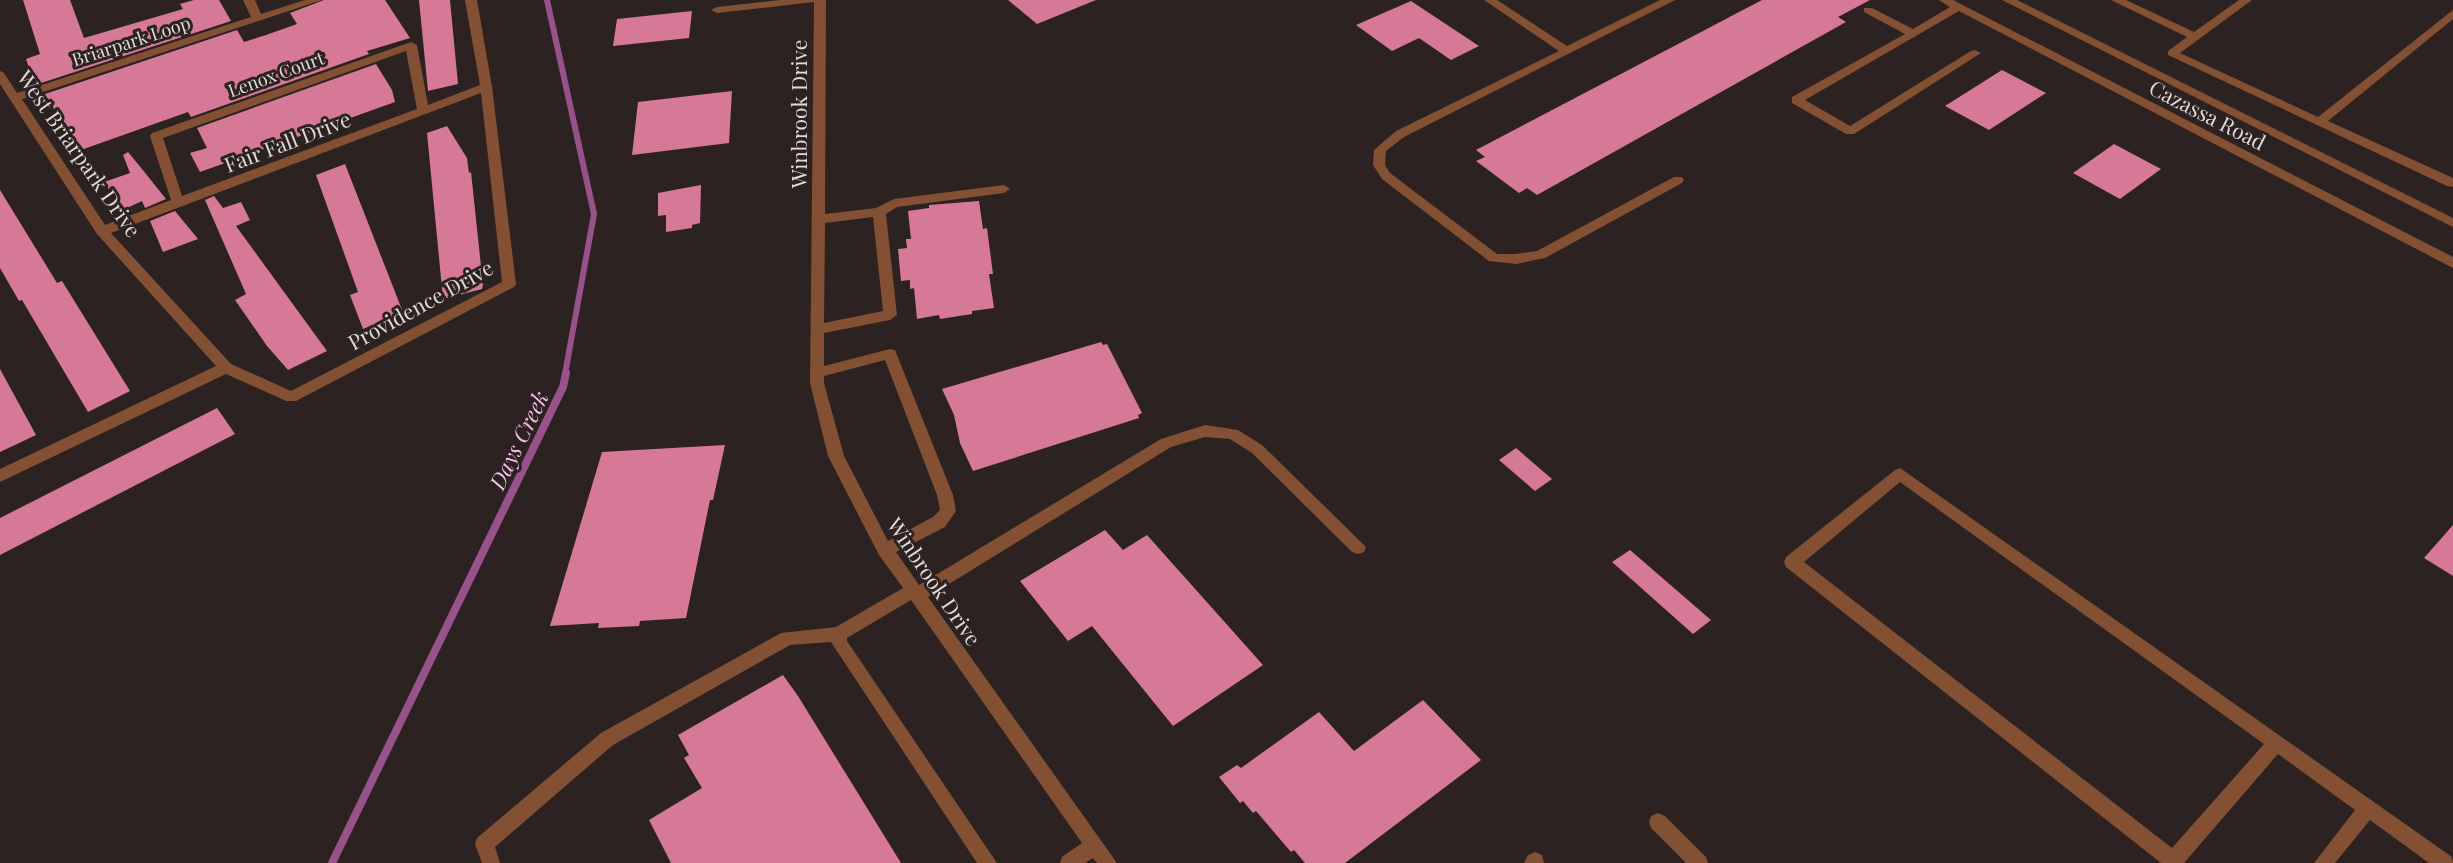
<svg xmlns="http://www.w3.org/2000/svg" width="2453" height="863" viewBox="0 0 2453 863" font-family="'Playfair Display',serif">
<rect width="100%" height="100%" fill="#2b2221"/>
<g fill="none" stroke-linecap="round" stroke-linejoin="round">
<path stroke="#98528a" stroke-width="6" d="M547 0 594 214 565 374"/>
<path stroke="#98528a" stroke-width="8" d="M332 863 563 387 566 373"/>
</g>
<path fill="#d67997" d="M23 0H70L84 38 183 9 180 4 194 0H219L231 21 35 85 26 59 40 54Z
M324 0H385L410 38 367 51 369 54 191 117 188 112 81 150 66 124 42 95 237 30 244 42 266 35 297 24 290 13Z
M419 0H450L458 84 428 91Z
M1008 0H1096L1037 24Z
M1762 0H1870L1838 17 1846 22 1537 195 1527 188 1519 193 1476 161 1485 157 1476 150Z
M1411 1 1479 46 1451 60 1419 38 1392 51 1356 25Z
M692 11 689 38 613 46 617 19Z
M376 64 392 90 395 102 200 172 190 153 207 148 197 128Z
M2002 70 2046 93 1989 130 1945 106Z
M732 91 729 143 632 155 638 102Z
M447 126 467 158 469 173 471 172 483 285 482 289 443 299 427 133Z
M2114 144 2161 169 2120 199 2073 173Z
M128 152 142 169 166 199 145 208 142 201 125 209 120 206 104 182 130 173 123 155Z
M345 164 406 320 372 333 370 326 363 329 350 295 358 292 316 175Z
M701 185 700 223 692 225V228L666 232V215L658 216V193Z
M0 190 57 283 62 281 130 391 88 412 22 300 19 301 0 268Z
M214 196 223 208 241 202 250 220 236 226 327 351 288 370 267 346 235 300 246 294 205 200Z
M979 201 983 229 987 228 993 274H989L994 308 972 311V314L940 319 939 315 917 319 914 288 910 289V280L901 281 898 249 907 248 906 239H911L908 211 929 208V205Z
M175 211 198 239 163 252 150 221Z
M1101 342 1103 345 1107 344 1142 413 1138 415 1139 418 973 471 960 443 954 415 942 389Z
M0 369 36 435 0 452Z
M217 408 235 434 0 555V518Z
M725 445 713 500H710L686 618 640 621 639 626 598 628 599 623 550 626 602 452Z
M1516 448 1552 479 1535 491 1499 460Z
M2453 525V576L2424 558Z
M1105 530 1123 550 1147 535 1263 665 1173 726 1092 626 1068 641 1020 581Z
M1630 550 1711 620 1693 634 1612 562Z
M783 675 798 696 901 863H671L649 820 702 788 684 758 689 755 678 735Z
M1423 700 1481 760 1345 863H1305L1294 850 1291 852 1256 811 1253 813 1243 801 1240 803 1219 777 1237 765 1241 768 1319 712 1354 751Z"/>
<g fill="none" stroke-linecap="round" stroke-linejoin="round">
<path fill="#835033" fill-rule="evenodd" d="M243 0H255L261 14 305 0H322L22 99 105 225 171 200 150 136 152 133 411 42 417 45 428 105 480 85 465 0H477L492 87 516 284 514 287 296 401H286L226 374 0 482V469L216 366 97 234 0 84V71L4 73 17 93 251 17ZM406 51 417 109 182 196 163 138ZM481 93 502 282 291 391 231 364 111 233Z
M780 0H826L825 214 876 208 894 199 1004 185 1010 189 1004 193 897 207 886 214 897 315 890 320 824 333V366L890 349 895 350 953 495 956 511 945 527 896 552 919 585 1161 439 1205 425 1238 430 1262 445 1366 547 1364 552 1358 554 1352 552 1252 453 1230 439 1205 437 1171 447 928 597 1117 863H1097L1093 858 1085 863H1060L1062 857 1082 843 911 600 847 638V641L997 863H977L831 642 790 645 613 745 495 847 500 863H482L475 844 477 838 601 733 781 633 836 627 903 588 879 555 828 456 810 383 814 2 717 13 711 10 717 7ZM873 217 883 311 824 323 825 223ZM885 360 937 495 940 510 933 517 888 541 844 456 824 383V376Z
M1484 0H1497L1567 46 1660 0H1675L1404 137 1386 151 1385 165 1390 173 1497 254H1516L1537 251 1674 177H1682L1684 180 1682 183 1545 258 1516 264 1489 261 1382 179 1373 165 1374 150 1396 131 1559 51Z
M1939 0H1953L2453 257V268L1959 11 1805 100 1850 126 1971 51 1975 50 1981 53 1854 134H1846L1792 103V97L1905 34 1864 12V8H1872L1913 29 1950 7Z
M2002 0H2017L2453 218V227Z
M2111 0H2126L2194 32 2239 0H2252L2180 53 2318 117 2453 10V19L2328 121 2453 178V187L2447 186 2168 55V51L2187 37Z
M1900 468 2452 857 2453 863H2429L2370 820 2335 863H2314L2355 810 2278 754 2184 863H2161L1786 567 1784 562 1786 557 1895 470ZM1900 482 2264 744 2172 848 1804 562Z
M1658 813 1665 816 1706 857 1708 863H1686L1651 828 1649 822 1651 816Z
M1535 852 1542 855 1544 863H1524L1528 855Z"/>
</g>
<g text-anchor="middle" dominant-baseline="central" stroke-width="6" stroke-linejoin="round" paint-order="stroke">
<g font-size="18" fill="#dfd9d8" stroke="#2b2221">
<text transform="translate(131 41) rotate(-18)">Briarpark Loop</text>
<text transform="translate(276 74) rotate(-20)">Lenox Court</text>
</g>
<g font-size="21" fill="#dfd9d8" stroke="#2b2221">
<text transform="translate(798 114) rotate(-90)">Winbrook Drive</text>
<text transform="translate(2208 114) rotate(27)">Cazassa Road</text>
<text transform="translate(287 141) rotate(-21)">Fair Fall Drive</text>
<text transform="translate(80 153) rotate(55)">West Briarpark Drive</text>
<text transform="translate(420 304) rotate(-29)">Providence Drive</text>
<text transform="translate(935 581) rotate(56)">Winbrook Drive</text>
</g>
<g font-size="22" font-style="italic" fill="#f7bce9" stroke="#2b2221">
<text transform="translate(518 440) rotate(-64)">Days Creek</text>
</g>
</g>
</svg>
